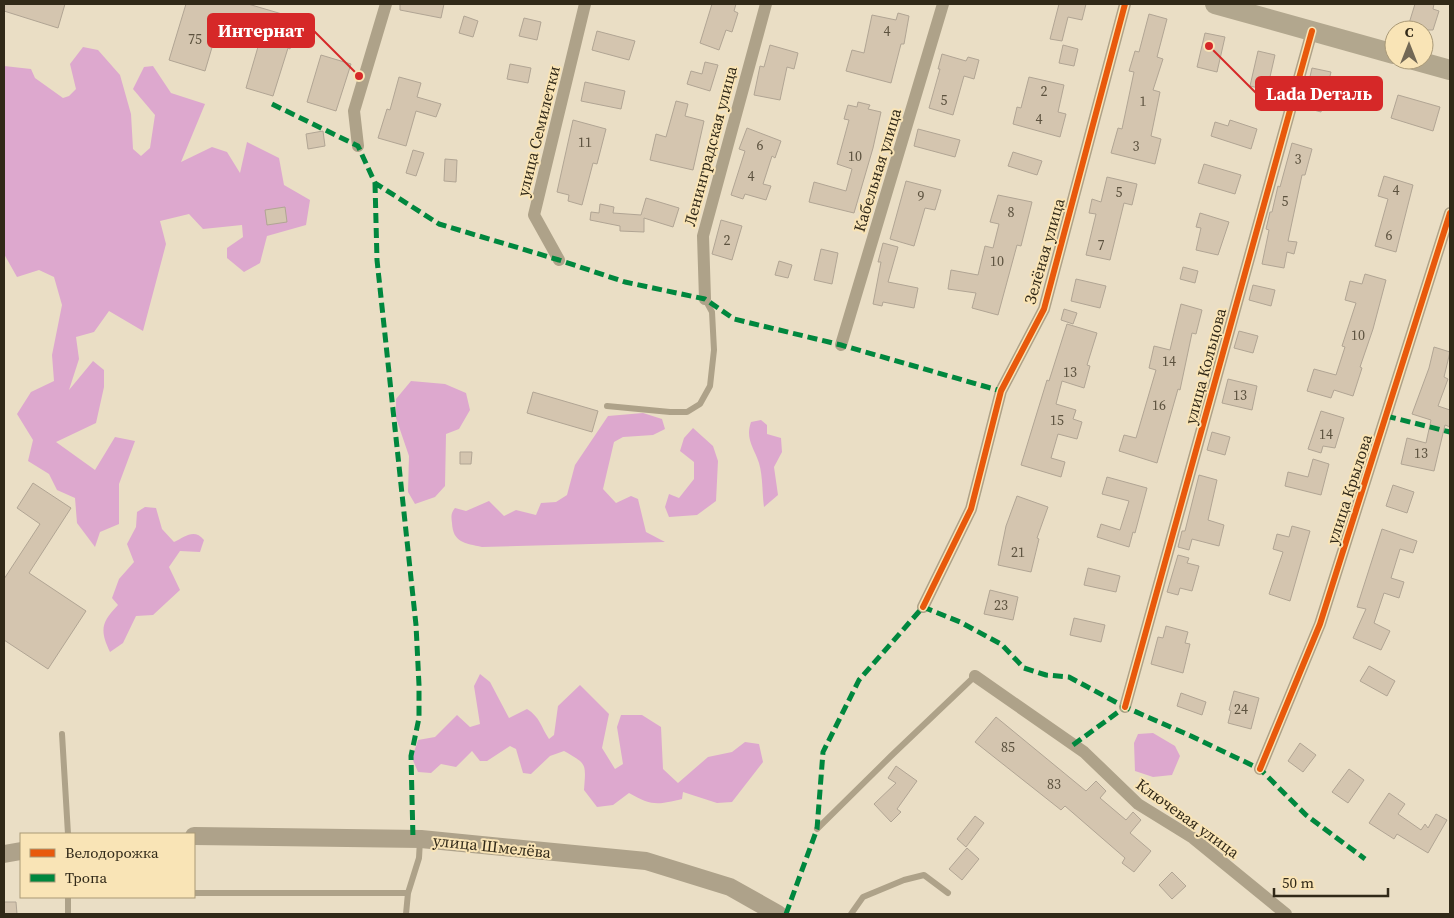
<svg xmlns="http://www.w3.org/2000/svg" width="1454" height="918" viewBox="0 0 1454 918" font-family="'Source Serif 4',serif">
<rect width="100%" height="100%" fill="#eadec5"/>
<path fill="#dda8ce" d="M83 47 98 50 120 75 131 114 133 149 141 156 150 148 155 115 133 89 144 67 153 66 171 93 205 104 181 162 212 147 227 152 240 173 247 142 279 158 284 185 310 200 306 225 267 236 260 263 244 272 227 258V248L243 237 242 225 203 229 189 214 160 221 166 244 143 331 109 311 94 332 76 337 79 359 69 390 93 361 104 370V387L96 423 56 442 95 470 115 437 135 441 119 484V524L100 532 95 547 77 523 75 498 57 490 49 474 28 461 33 440 17 414 31 392 54 381 52 355 62 305 54 277 39 270 17 277 4 254V66L31 69 35 78 63 98 69 96 76 89 70 64Z
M411 381 445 384 466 393 470 410 459 429 446 434 445 486 435 497 415 504 408 492 409 456 396 418V399Z
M643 413 662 419 665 429 653 435 623 437 614 442 603 489 616 503 631 496 638 499 646 532 665 542 482 547C465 543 453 543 452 523 451 516 451 513 455 508L466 511 489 501 504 516 516 510 536 515 541 503 556 502 567 495 575 465 608 416Z
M761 420 767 425V434L781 438 782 452 774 467 778 495 764 507C762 493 763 477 759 463 754 448 745 439 751 422Z
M693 428 713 446 718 461 716 501 697 515 669 517 665 507 669 494 679 498 694 479V462L680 451 684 438Z
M145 507 156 508 162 529 174 542C185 537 194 528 204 540L200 552 180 551 169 567 180 590 153 615 136 616 123 643 110 652C99 629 102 622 118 605L112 598 119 579 134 562 127 544 136 527 137 512Z
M480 674 490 682 509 718 527 709C540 717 541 727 549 739L554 735 558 706 580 685 609 714 602 748 615 769 623 764 617 727 621 715H642L661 727 663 769 678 783 708 757 732 752 745 742 759 744 763 762 732 802 717 803 683 792 682 799C657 805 652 806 629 793L613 805 597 807 584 790C586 763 587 764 564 751L550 756 531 774 523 773 516 749 510 746 487 761H480L472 751 456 767 441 764 431 773 418 772 412 758 418 740 435 737 457 715 470 727 480 724 474 686Z
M1153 733 1175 746 1180 756 1172 775 1153 777 1135 771 1134 743 1138 734Z"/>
<path fill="#d4c5af" stroke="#b1a594" d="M4 4H65L58 28 4 11Z
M186 4H248L299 19 290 49 288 48 273 96 246 88 260 40 218 27 205 71 169 60Z
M400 4H444L441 18 400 10Z
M712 4H736L734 11 738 13 732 32 726 30 719 50 700 43Z
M1059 4H1086L1082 20 1068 17 1062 41 1050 39Z
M1415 4H1434L1433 9 1439 11 1433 30H1407Z
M898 13 909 16 904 44H901L891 83 846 71 852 50 864 53 872 15 896 20Z
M1149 14 1167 19 1157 57 1163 59 1153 90 1160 92 1151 136 1161 139 1155 164 1111 153 1118 128 1122 129 1134 72 1129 71 1135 51 1139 52Z
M464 16 478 21 473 37 459 33Z
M524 18 541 22 537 40 519 36Z
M597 31 635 41 629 60 592 50Z
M1205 33 1225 37 1217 72 1197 67Z
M770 45 798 53 794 69 787 67 780 100 754 95 760 66 764 67Z
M1063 45 1078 49 1074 66 1059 63Z
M1258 51 1275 55 1267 90 1250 86Z
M942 54 966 61 968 57 979 60 974 79 964 76 953 115 929 108 940 69H938Z
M321 55 351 64 336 111 307 102Z
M705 62 718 65 710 91 687 84 691 71 702 74Z
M510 64 531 68 528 83 507 79Z
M1312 68 1331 72 1321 112 1303 107Z
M399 77 421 83 417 97 441 104 436 117 416 111 406 146 378 138 387 109 390 110Z
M1029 77 1064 85 1058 112 1066 114 1060 137 1013 124 1017 107 1021 108Z
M585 82 625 91 621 109 581 101Z
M1398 95 1440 107 1433 131 1391 118Z
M676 101 688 104 685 116 704 121 693 170 650 160 656 134 666 137Z
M858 102 870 105 868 109 881 112 873 148 854 213 809 202 814 182 846 191 852 169 837 164 849 120 844 119 848 105 857 107Z
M573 120 606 129 597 164 593 163 582 205 568 201 569 195 557 192Z
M1230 120 1257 129 1251 149 1211 136 1215 122 1228 126Z
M747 128 781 141 775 158 772 156 763 184 771 186 766 200 745 194 743 199 731 195 745 151 739 149Z
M918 129 960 140 955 157 914 146Z
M323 131 325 146 308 149 306 134Z
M1292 143 1312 149 1305 175H1302L1288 241 1297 242 1294 254 1287 252 1284 268 1262 264 1269 230 1266 229 1270 212H1272L1278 186 1280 187Z
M413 150 424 153 416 176 406 173Z
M1013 152 1042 161 1037 175 1008 166Z
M445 159 457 160 456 182 444 181Z
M1204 164 1241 175 1235 194 1198 183Z
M1384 176 1413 185 1396 252 1375 246 1388 199 1378 196Z
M1107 177 1137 184 1132 205 1124 203 1110 260 1086 255 1096 214 1089 213 1092 199 1101 202Z
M906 181 941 190 935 210 925 208 914 246 890 239Z
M998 195 1032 202 1021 246 1017 245 998 315 972 308 976 293 948 289 951 270 978 275 985 246 993 248 999 224 990 222Z
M646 198 679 208 673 227 644 218V232L620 231V226L590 220 591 212 599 213 600 204 614 207 613 213 641 215Z
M285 207 287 222 267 225 265 210Z
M1200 213 1229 222 1218 255 1196 250 1201 228 1196 227Z
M721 220 742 226 732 260 712 254Z
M883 243 898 247 888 282 918 288 914 308 883 302 882 306 873 304 881 262H878Z
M821 249 838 253 832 284 814 280Z
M779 261 792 265 788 278 775 275Z
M1183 267 1198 271 1195 283 1180 279Z
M1365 274 1386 280 1373 329 1360 367 1362 368 1353 396 1334 390 1331 398 1307 391 1314 369 1336 375 1345 347 1342 346 1356 303 1345 300 1350 281 1362 284Z
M1076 279 1106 286 1100 308 1071 301Z
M1253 285 1275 290 1271 306 1249 300Z
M1181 304 1202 310 1196 334 1192 333 1180 390 1178 389 1157 463 1119 451 1124 435 1136 438 1156 370 1149 368 1154 346 1170 350Z
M1064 309 1077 313 1073 324 1061 320Z
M1067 324 1097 333 1087 365 1090 366 1084 388 1062 381 1056 404 1076 410 1073 419 1082 422 1077 439 1058 434 1051 458 1065 462 1061 477 1021 465 1047 380 1049 381Z
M1239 331 1258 336 1253 353 1234 348Z
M1434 347 1450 352 1444 377 1448 379 1438 406 1450 410V427L1445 425 1434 471 1401 464 1407 438 1426 443 1431 420 1412 414 1429 368Z
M1228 379 1257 386 1252 410 1222 403Z
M533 392 598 411 592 432 527 413Z
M1321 411 1344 418 1335 448 1323 446 1321 453 1308 449Z
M1212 432 1230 437 1225 455 1207 450Z
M460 452H472L471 464H460Z
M1313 459 1329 464 1321 495 1285 486 1288 472 1308 477Z
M1199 475 1217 480 1208 520 1224 525 1219 546 1192 539 1189 550 1178 547 1182 531H1185Z
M1107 477 1147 488 1135 533 1133 532 1129 547 1097 537 1101 524 1120 530 1129 501 1102 494Z
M33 483 71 508 29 573 86 611 48 669 4 640V579L40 524 17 508Z
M1393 485 1414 492 1407 513 1386 506Z
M1017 496 1048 507 1037 538 1039 539 1031 572 998 565 1006 526Z
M1292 526 1310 531 1290 601 1269 594 1283 552 1273 549 1277 534 1289 537Z
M1382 529 1417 541 1413 553 1400 549 1391 578 1404 582 1399 598 1384 593 1374 623 1390 631 1381 650 1353 638 1366 609 1357 607Z
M1178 555 1189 558 1187 563 1199 566 1192 591 1180 588 1178 595 1167 592Z
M1088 568 1120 576 1116 592 1084 585Z
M990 590 1018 597 1013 620 984 614Z
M1074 618 1105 625 1101 642 1070 635Z
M1166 626 1188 632 1185 643 1190 644 1183 673 1151 664 1158 637 1163 638Z
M1369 666 1395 681 1387 696 1360 681Z
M1234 691 1259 698 1251 729 1228 723 1231 711 1229 710Z
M1181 693 1206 702 1202 715 1177 706Z
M996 717 1086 791 1096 781 1106 791 1100 798 1126 820 1133 812 1141 820 1130 833 1151 851 1134 872 1122 863 1125 858 1065 806 1061 810 975 742Z
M1300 743 1316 755 1303 772 1288 761Z
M896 766 917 781 897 809 901 812 891 822 874 804 896 783 888 778Z
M1349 769 1364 780 1348 803 1332 792Z
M1389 793 1405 804 1398 814 1421 830 1425 824 1428 828 1436 814 1447 820 1428 853 1397 834 1394 839 1369 823Z
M975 816 984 823 966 847 957 839Z
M967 848 979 859 962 880 949 869Z
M1172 872 1186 886 1172 899 1159 885Z
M4 902H16L17 914H4Z"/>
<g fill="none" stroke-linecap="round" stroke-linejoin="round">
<path stroke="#aea289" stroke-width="6" d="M607 406 670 412H687L700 404 710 386 714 350 712 312 705 299
M62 734 68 834
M817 829 891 756 975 676
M194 893H408
M68 914V897
M406 914 408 893 419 858 420 840
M851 914 863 897 904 880 924 875 948 893"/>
<path stroke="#aea289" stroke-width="12" d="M358 146 354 111 386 4
M559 260 534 215 585 4
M705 299 703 236 766 4
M841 345 943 4
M923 607 971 509 1001 391 1044 309 1125 4
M975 676 1084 752 1138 804 1193 838 1286 914
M1125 707 1312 31
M1260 769 1320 624 1450 213"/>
<path stroke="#aea28a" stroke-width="18" d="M194 836 421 839 646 861 730 887 778 914
M4 854 21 851"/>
<path stroke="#b2a78e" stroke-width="20" d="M1215 4 1394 54
M1414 60 1450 70"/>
<path stroke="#00873e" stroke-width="5" stroke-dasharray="10 5" stroke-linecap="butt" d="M272 104 358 146 375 183 439 224 559 260 625 282 705 299 734 319 841 345 1001 391
M375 183 377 260 416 625 419 685V718L411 756 413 839
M1386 416 1450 432
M1073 745 1125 707
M786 914 817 829 823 752 859 680 923 607 960 622 1001 644 1024 668 1046 675 1069 677 1125 707 1191 736 1260 769 1306 815 1365 859"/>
<defs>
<path id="cycleway" d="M923 607 971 509 1001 391 1044 309 1125 4
M1125 707 1312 31
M1260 769 1320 624 1450 213"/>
</defs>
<use href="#cycleway" stroke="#f9e4b6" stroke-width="9"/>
<use href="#cycleway" stroke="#e8590c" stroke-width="6"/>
</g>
<g text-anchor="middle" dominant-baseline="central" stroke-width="4" stroke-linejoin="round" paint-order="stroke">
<g font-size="14" fill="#5c523f">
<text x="887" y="31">4</text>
<text x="195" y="39">75</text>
<text x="1044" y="91">2</text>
<text x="944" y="100">5</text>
<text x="1143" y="101">1</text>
<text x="1039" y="119">4</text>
<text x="585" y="142">11</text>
<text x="760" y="145">6</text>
<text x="1136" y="146">3</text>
<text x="855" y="156">10</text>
<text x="1298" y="159">3</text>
<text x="751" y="176">4</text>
<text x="1396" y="190">4</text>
<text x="1119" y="192">5</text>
<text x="921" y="196">9</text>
<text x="1285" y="201">5</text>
<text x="1011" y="212">8</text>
<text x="1389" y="235">6</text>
<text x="727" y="240">2</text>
<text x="1101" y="245">7</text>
<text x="997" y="261">10</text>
<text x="1358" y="335">10</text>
<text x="1169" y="361">14</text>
<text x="1070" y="372">13</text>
<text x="1240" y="395">13</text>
<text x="1159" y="405">16</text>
<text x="1057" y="420">15</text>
<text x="1326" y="434">14</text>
<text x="1421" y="453">13</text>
<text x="1018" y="552">21</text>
<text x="1001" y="605">23</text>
<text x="1241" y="709">24</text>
<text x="1008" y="747">85</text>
<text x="1054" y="784">83</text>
</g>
<g font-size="16" fill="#312918" stroke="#f9e4b6">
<text transform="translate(538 131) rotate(-76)">улица Семилетки</text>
<text transform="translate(710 146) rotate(-75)">Ленинградская улица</text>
<text transform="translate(877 170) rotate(-73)">Кабельная улица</text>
<text transform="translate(1044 251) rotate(-74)">Зелёная улица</text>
<text transform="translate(1205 366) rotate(-75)">улица Кольцова</text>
<text transform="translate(1349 489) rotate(-72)">улица Крылова</text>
<text transform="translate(1188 818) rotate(36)">Ключевая улица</text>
<text transform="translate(492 846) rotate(6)">улица Шмелёва</text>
</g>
</g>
<path fill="none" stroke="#d62828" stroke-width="2" d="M359 76L314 31M1209 46L1256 93"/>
<g fill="#d62828" stroke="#f9e4b6" stroke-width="2">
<circle cx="359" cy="76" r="5"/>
<circle cx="1209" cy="46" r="5"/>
</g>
<g fill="#d62828" stroke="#d62828" stroke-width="2">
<rect x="208" y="14" width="106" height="33" rx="5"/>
<rect x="1256" y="77" width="126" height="33" rx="5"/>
</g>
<g font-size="18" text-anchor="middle" font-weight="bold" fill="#fff">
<text x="261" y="37">Интернат</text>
<text x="1319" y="100">Lada Dеталь</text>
</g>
<rect width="1454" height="918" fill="none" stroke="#312918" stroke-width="10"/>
<rect x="20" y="833" width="175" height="65" fill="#f9e4b6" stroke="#a99977"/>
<rect x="30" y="849" width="25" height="8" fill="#e8590c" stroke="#a99977"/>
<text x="65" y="858" font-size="15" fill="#312918">Велодорожка</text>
<rect x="30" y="874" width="25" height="8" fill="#00873e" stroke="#a99977"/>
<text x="65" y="883" font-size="15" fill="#312918">Тропа</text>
<g transform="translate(1409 45)"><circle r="24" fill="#f9e4b6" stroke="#a99977"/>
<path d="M0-4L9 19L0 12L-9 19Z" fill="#726855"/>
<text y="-8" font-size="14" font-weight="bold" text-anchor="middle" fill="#312918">С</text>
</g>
<path d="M1274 888v8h114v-8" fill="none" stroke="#312918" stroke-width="2.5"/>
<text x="1282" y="888" font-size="15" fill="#312918" stroke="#f9e4b6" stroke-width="4" paint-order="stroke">50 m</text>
</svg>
